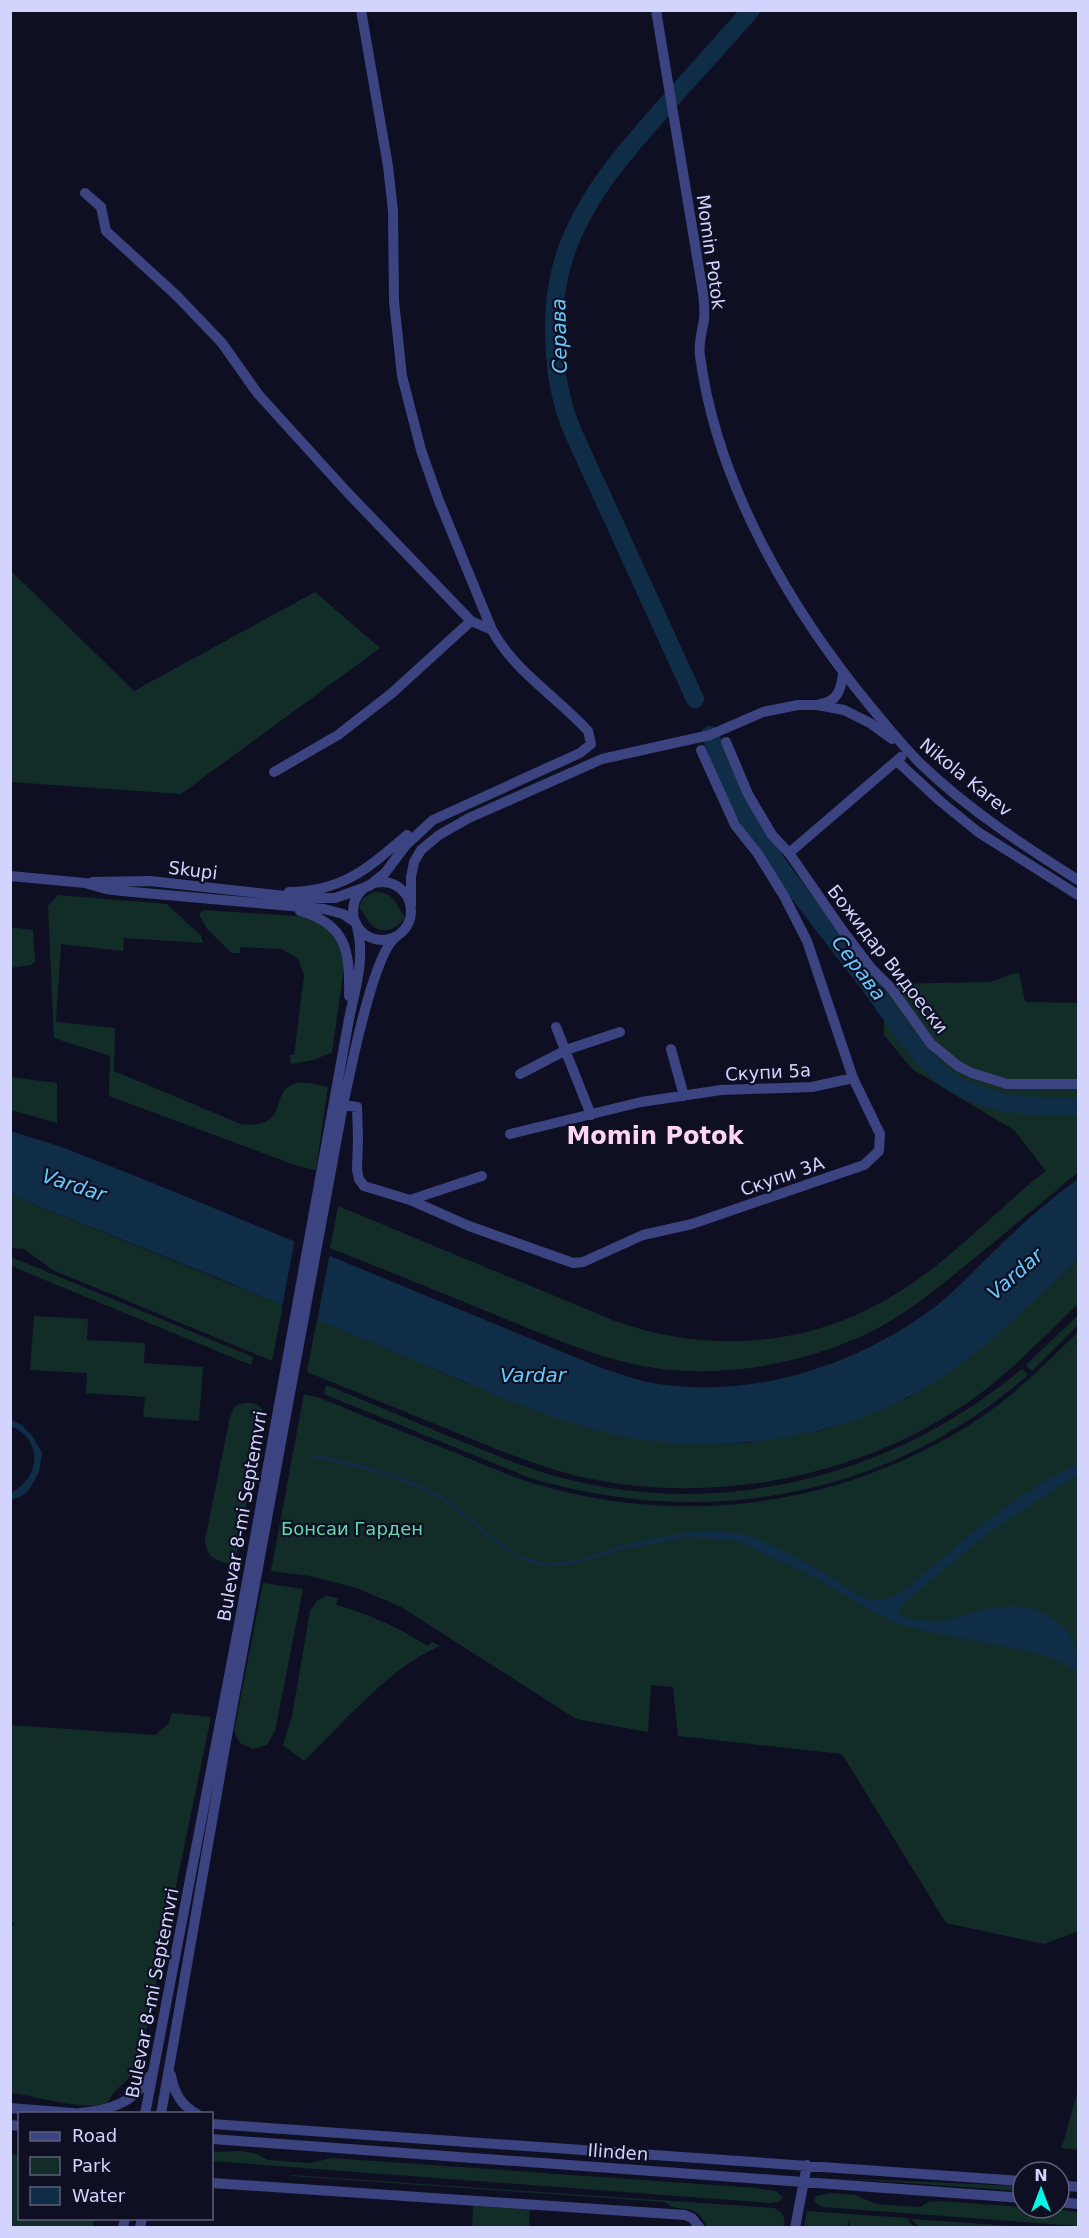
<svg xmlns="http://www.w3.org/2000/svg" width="1089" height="2238" viewBox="0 0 1089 2238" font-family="'DejaVu Sans',sans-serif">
<rect width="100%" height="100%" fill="#0f0f23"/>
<path fill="#122d28" d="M10 570 134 691 315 592 380 648 181 794 11 782Z
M374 892C394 891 395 904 405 917 398 929 382 936 371 924 366 919 365 913 359 908L362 899Z
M58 895 167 904 201 936 203 943 124 938 123 951 61 944 56 1022 115 1028 114 1071 241 1124C289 1129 270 1096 291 1085 301 1079 317 1085 328 1087L316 1170 298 1166 109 1096 110 1056 54 1038 48 906Z
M204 910 310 917 334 934 345 961 332 1052 314 1060 291 1064 290 1055H294L304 975 298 959 282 949 240 947V953H232L207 929 199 914Z
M10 927 33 930 35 961 31 965 11 968Z
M1019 972 1025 1002 1078 1003V1172C1045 1200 1011 1228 977 1256 942 1285 906 1315 866 1334 804 1363 729 1377 662 1369 606 1362 555 1339 503 1318 445 1294 388 1271 330 1248L338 1206 615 1321C724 1359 833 1344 925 1274 968 1243 1004 1203 1046 1171L1014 1130 912 1069 884 1035V984L990 982Z
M11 1077 57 1083V1123L11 1110Z
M11 1195 283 1305 272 1361 53 1270 24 1249 11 1248Z
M11 1257 253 1357 251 1365 11 1266Z
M1078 1259V1304C1044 1336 1013 1370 974 1398 862 1478 711 1507 577 1476 533 1465 491 1447 450 1430 402 1411 355 1391 307 1372L317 1319 469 1384 706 1444 747 1443 823 1430 908 1398 968 1358Z
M1078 1315V1325L1032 1371 1026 1365Z
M34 1316 88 1319 87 1340 145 1343 144 1363 203 1367 199 1421 143 1417 145 1397 86 1393 87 1373 30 1370Z
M1078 1332V1931L1044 1944 946 1923 842 1754 678 1736 673 1687 651 1685 648 1732 576 1719 403 1608 357 1588 310 1576 271 1571 304 1394 320 1398C367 1417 415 1437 463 1456 488 1466 513 1478 539 1485 691 1529 852 1504 983 1416 1018 1392 1048 1361 1078 1332Z
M1022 1369 1028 1375C888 1498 706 1530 530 1478L324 1394 326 1385C371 1403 415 1422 460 1441 494 1454 527 1469 562 1478 724 1521 896 1475 1022 1369Z
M243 1403C251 1402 261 1403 263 1412L235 1565C219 1562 206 1559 205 1540L230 1417 234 1407Z
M263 1583 303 1589 275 1731 267 1745 253 1749 240 1743 234 1731Z
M326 1596 338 1598 336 1605C370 1614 399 1628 428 1646L432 1642 440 1646C392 1665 341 1725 304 1761L283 1745 292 1716 310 1611 317 1601Z
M172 1713 211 1717 142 2050C136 2072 131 2077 115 2091 112 2094 110 2100 107 2102 90 2113 31 2095 11 2093L10 1926H14V1924L10 1919 11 1725 155 1735 168 1724Z
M1078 2090V2150L1061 2148 1064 2140Z
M240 2151 257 2154 268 2160 311 2163 332 2158 756 2188 776 2191 783 2198 778 2202 770 2203 212 2161V2152Z
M11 2154 19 2155 20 2218 94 2219 93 2227H11Z
M291 2175 774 2208C783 2212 786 2218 784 2227H707C695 2199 678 2215 665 2202L291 2176Z
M836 2178 1019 2186 1023 2187V2191Z
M830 2193 855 2195 876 2204 920 2207 928 2202 941 2201 1062 2210 1078 2212V2226L823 2207 814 2202 816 2196Z
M473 2206 530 2209 529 2227 472 2228Z
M807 2211 907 2218 914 2227H850V2219L847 2227H804Z
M911 2219 1010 2226V2227H919Z"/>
<path fill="#102d47" d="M10 1131 59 1146 138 1177 604 1369C618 1373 633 1379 648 1382 746 1401 852 1368 932 1309 954 1293 972 1272 992 1253 1019 1227 1047 1201 1078 1179V1259C1033 1301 990 1347 938 1380 853 1434 749 1452 650 1441 604 1435 559 1420 515 1403L223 1280 11 1195Z
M11 1419 23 1426 33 1437 42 1453 39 1472 29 1490 24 1495 11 1500V1493C41 1478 43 1439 11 1426Z
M1078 1464V1474L988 1533 905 1602 897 1611C907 1622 937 1623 951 1619 986 1609 1024 1595 1057 1622 1075 1636 1079 1650 1078 1671L1047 1656 1032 1652 926 1631 899 1624 879 1615 818 1579 736 1540 685 1537 627 1549 626 1546C660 1535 704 1527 740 1534 762 1538 807 1563 828 1575 839 1581 860 1599 872 1600 884 1601 896 1595 906 1589 960 1544 1014 1493 1078 1464Z"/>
<path fill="#0f0f23" d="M295 1238 330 1252 317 1322 282 1308Z"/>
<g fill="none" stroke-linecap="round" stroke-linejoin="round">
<path stroke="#102d47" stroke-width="3" d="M314 1456C356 1465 398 1474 436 1495 471 1514 504 1559 544 1564 569 1567 605 1552 629 1546"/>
<path stroke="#102d47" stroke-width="18" d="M695 699 577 441C572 430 567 419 564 407 551 362 550 299 565 255 585 195 628 148 669 102 696 71 724 41 751 10
M710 735C721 759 730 787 743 810 780 874 830 932 874 991 896 1021 923 1065 955 1084 996 1107 1032 1107 1078 1107"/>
<path stroke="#3c4381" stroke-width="10" d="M656 10 703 293C704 302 705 311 704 320 702 332 698 344 700 356 717 484 790 609 871 707 887 726 903 747 922 765 968 809 1024 846 1078 880
M85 193 101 207 106 231 176 295 222 343 258 394 347 492 471 621
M820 704C837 702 841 690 843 674
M726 742 748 794 772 835 789 853 843 931 871 968 891 988 931 1044 958 1066 972 1073 1007 1084H1078
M897 761 940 801 978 832 1078 895
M274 772 338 735 392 693 471 621 492 630
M789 853 901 757
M10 876 85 883 106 889 122 891 324 909 343 914 356 923C366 956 356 986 349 1019L244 1598 145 2114
M92 882 150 881 303 898H335L369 886 385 873 406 845 433 820 580 753 591 744 588 731C556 696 515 672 492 630L439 501 421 450 402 376 394 301 393 211 388 166 361 10
M353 911a29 29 0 1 1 58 0a29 29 0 1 1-58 0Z
M289 892C344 891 368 868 407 835
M411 905V877L414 862 421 850 439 835 469 818 602 759 710 735 763 712 798 705H817L844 710 870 723 892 739
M300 911C347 924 350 952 349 996
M556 1027 591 1115
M671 1049 684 1096
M520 1074 566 1050 620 1032
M343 1105 357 1107 358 1138 357 1170 359 1179 364 1186 410 1200 469 1226 573 1263 583 1262 643 1235 692 1224 864 1165 879 1151 880 1134 853 1078 807 941 784 896 758 854 735 825 701 750
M510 1134 641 1102 721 1090 812 1087 853 1078
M410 1200 482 1176
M171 2075C174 2093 181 2105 197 2114
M10 2108 84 2114
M80 2113C110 2110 134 2103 150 2076
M161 2114 225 1747 343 1105C350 1073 373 953 396 937
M212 2124 1023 2181
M10 2125 20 2126
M212 2139 1023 2198
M212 2183 685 2215 692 2218 700 2228
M1059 2185 1078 2187
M1059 2202 1078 2204
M123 2228 125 2218
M140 2228 142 2218
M795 2228 807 2165"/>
</g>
<g text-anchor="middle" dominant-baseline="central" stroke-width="4.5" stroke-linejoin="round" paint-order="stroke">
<g font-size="18" fill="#d3d4fd" stroke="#0f0f23">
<text transform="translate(711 252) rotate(82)">Momin Potok</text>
<text transform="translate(966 777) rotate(39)">Nikola Karev</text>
<text transform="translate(193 870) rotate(7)">Skupi</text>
<text transform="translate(888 959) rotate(52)">Божидар Видоески</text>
<text transform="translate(768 1072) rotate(-3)">Скупи 5а</text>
<text transform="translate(782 1176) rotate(-19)">Скупи 3А</text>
<text transform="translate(242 1516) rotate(-80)">Bulevar 8-mi Septemvri</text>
<text transform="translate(152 1993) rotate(-79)">Bulevar 8-mi Septemvri</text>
<text transform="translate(618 2152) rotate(4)">Ilinden</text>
</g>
<g font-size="18" fill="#61dbab" stroke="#0f0f23">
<text x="352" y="1528">Бонсаи Гарден</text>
</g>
<g font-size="20" font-style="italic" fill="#65cafa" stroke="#0f0f23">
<text transform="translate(559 336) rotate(-91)">Серава</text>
<text transform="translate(859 968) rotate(53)">Серава</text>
<text transform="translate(74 1185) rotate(18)">Vardar</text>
<text transform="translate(1015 1274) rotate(-41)">Vardar</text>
<text x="533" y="1375">Vardar</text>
</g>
<g font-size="24" font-weight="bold" fill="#fed5f5" stroke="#0f0f23">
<text x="655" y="1136">Momin Potok</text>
</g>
</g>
<rect width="1089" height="2238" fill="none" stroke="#d3d4fd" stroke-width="24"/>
<rect x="18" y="2112" width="195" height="108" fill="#0f0f23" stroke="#5d5e7a" stroke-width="1.5"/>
<rect x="30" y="2132" width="30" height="9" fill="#3c4381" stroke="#5d5e7a" stroke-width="1.5"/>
<text x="72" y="2142" font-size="18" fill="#d3d4fd">Road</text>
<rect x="30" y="2157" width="30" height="18" fill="#122d28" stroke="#5d5e7a" stroke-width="1.5"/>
<text x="72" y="2172" font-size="18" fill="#d3d4fd">Park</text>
<rect x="30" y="2187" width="30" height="18" fill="#102d47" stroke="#5d5e7a" stroke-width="1.5"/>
<text x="72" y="2202" font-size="18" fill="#d3d4fd">Water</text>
<g transform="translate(1041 2190)"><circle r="28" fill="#0f0f23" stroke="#5d5e7a" stroke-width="1.5"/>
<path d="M0-4.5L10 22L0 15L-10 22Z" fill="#09f4e9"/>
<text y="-9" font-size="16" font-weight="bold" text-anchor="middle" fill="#d3d4fd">N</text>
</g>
</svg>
